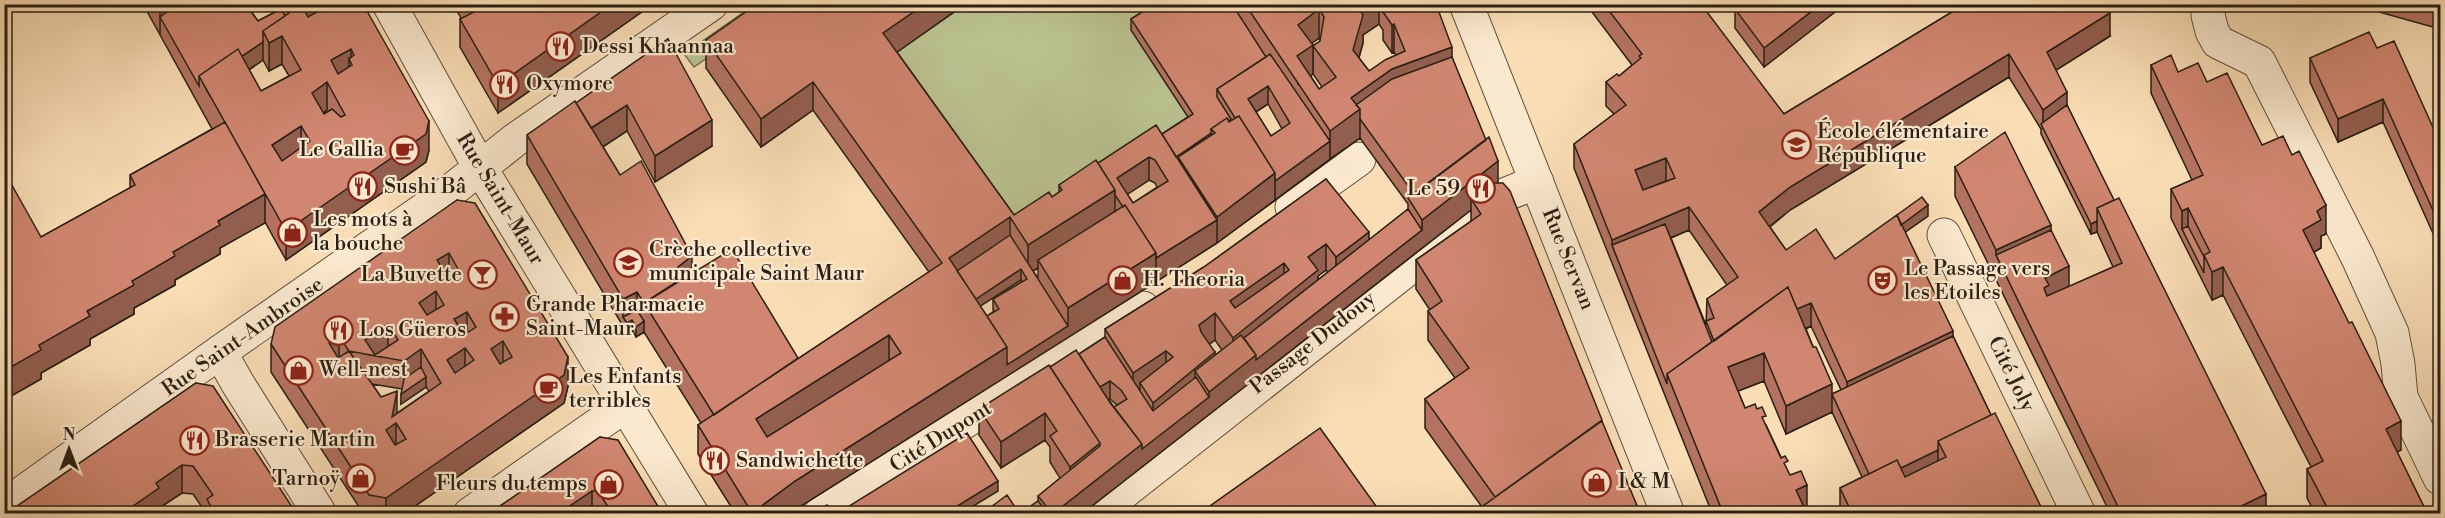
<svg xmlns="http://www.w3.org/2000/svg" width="2445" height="518" viewBox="0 0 2445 518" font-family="'Libre Bodoni',serif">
<rect width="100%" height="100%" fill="#f9ddb5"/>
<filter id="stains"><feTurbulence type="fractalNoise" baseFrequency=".00333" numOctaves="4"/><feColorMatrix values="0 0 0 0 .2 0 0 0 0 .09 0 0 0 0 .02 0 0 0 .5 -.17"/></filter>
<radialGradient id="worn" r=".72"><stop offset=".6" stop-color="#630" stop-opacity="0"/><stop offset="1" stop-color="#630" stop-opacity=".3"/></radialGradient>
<path fill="#bac290" stroke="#727152" stroke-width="1.5" d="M965 5H1156L1193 124 1014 244 883 62Z
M744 12 753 26 694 67 684 54Z"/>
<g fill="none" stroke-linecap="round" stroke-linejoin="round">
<defs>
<path id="minor" d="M389 4 479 166 692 514
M1466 4 1668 514
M2209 4 2208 15 2212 31 2218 42 2259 62 2358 258 2392 333 2398 364 2401 397 2440 478
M1292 207 1359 159
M1944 235 2079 514
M220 352 238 384 320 514
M4 506 220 352 452 190 515 140 711 4
M470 514 626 405
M820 514 1143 308
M1096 514 1499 197 1537 182"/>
</defs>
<use href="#minor" stroke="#5e4f3c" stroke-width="35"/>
<use href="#minor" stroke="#fbe9cf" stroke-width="33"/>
</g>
<path fill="#b37360" stroke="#2a2014" stroke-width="1.5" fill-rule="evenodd" d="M143 4H246L258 21 273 13V4H363L429 150 426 162 286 260 265 222 220 248V254L175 280V285L134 308V314L90 339V345L41 373V379L4 400 41 237 130 188V175L212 129ZM263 60 269 71 282 64 289 76 261 91 249 70Z
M453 4H653L498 113 460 47V19L461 18Z
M1155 4H1436L1452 57 1498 183 1640 513 1482 507 1425 428V399L1455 378 1428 340V311L1430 310 1416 289V260L1471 221V210L1083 513H1021L1038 501V496L1060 478 1050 462V447L1045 440 1001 468 979 435V409L1050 367 1079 354 1105 337V329L1204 267 1326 179 1369 240 1408 209V204L1360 138 1217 243 790 513H735L698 454V425L701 423 644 332 636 337 632 330 627 333 527 164V135L576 103 668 39 712 146 655 182 627 131 603 147 620 175 692 273 798 359 929 272 813 110 761 147 706 68V40L897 52 1014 215 1052 197 1059 192V185L1098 163 1162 134 1188 117 1131 30V19ZM1379 24 1383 30V40L1392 53 1394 52 1396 55 1369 71 1359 58 1363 43V35ZM1319 38 1320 41 1313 46V74L1322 87 1319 89 1310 75 1313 74 1311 43ZM1268 104 1282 129 1271 136 1256 112ZM1149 180 1155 183 1157 187 1133 203 1127 194ZM1038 268V278L1033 271ZM1326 270 1328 272 1318 280V276ZM1021 280 1022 282 993 299V310L994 311 987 316 980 306ZM1215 340 1222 350 1215 355 1209 344ZM1110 399 1117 405 1114 407 1109 400Z
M1586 4H1695L1784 114 1965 4 2110 36 2056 70 2067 105 2266 513H2110L1955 196V167L2051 230 2069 287 2113 267 2097 232 2091 234 2041 134V129L2009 77 1790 210 1770 227 1786 250 1835 259 1928 216 1905 232 1953 336 1991 415 2044 513H1840V488L1862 477 1832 412 1786 434 1764 381 1738 391 1745 408 1766 425 1807 513H1712L1574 168V144L1614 114 1606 106V82L1619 76 1632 65ZM1689 230 1727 285 1707 299 1706 325 1671 238ZM1811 326 1841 390 1832 394 1806 329Z
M1835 4V12L1764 67 1735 28V9Z
M2305 4H2323L2321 10Z
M2351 4H2440V29L2372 10Z
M2377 48 2440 143V249L2383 122 2338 142 2310 82V58Z
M2151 65 2178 72 2207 82 2262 145 2326 234 2321 236V248L2314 252 2401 450 2397 452 2427 513H2315L2307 498V469L2311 467 2223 295 2212 300 2171 218V189L2192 180 2151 93Z
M457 200 568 386 564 403 405 513H363L271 372V344ZM372 384 402 389 401 404 426 387 429 391 397 413 381 397Z
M196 383 296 513H206L193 494 182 493 159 508V513H7Z
M600 437 662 513H490Z"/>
<path fill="#925e4e" stroke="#2a2014" stroke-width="1.5" d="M163 4H204L160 17V35V7Z
M319 4V21L301 33V5Z
M513 4H542L513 20Z
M612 4H653L498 113V85Z
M925 4H965L883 62V33Z
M1366 4H1379V24L1363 35V43L1353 78V50L1359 9Z
M1821 4H1835V12L1764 67V48Z
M1319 9V38L1298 53V25Z
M2110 13V36L2047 76V52Z
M1394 24V52L1392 53V25Z
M282 36V64L269 71V43Z
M263 42V60L210 96 203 83Z
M1313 45V74L1298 84 1297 56Z
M1452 47V75L1360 119V138L1330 159V131L1351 98 1392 69Z
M351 49V62L349 59V78L331 88V60Z
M2009 54V77L1790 210 1759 235V212L1790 187Z
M327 82V110L312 121V93Z
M813 82V110L761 147V119Z
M1268 86V104L1248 117V99Z
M2067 92V116L2043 128V110Z
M2383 99V122L2338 142V119Z
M627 105V131L590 155V129Z
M712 120V146L655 182V156Z
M429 121V150L426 162 286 260V231Z
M301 126V154L272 174V145Z
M1211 133V143L1178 157V166L1171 161Z
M1330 141V159L1275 200V181Z
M1149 157V180L1119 200 1117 178Z
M1666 158V181L1635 194V170Z
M1498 161V189L1471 199V210L1083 513H1054L1142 444 1209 397V392L1256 355 1422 230V220Z
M1275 173V200L1217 243V217Z
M1115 190V218L1038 260V268L1028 274V245Z
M265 194V223L220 248V254L175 280V285L134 308V314L90 339V345L41 373V379L4 400V371L39 345 218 221Z
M1928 205V216L1894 240V229Z
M2326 205V234L2321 236V248L2303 258V230L2317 211Z
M1689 207V230L1618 260 1612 245V240Z
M2188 208V236L2182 229V211Z
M1010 217V246L949 276V258Z
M1217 220V243L1156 282V258Z
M2097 221V232L2091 234V224Z
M2051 225V253L1996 255V250Z
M1369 232V258L1336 283V257Z
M1326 244V270L1318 276V296L1233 364V338L1308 257Z
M449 253V282L437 260Z
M1156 253V282L790 513H752L795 481 1007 347 1068 326V308Z
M692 256V284L675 302 674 277 678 267Z
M1284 263V289L1230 327V301Z
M2069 266V290L2044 311V288L2045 278Z
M2223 267V295L2212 300V272Z
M1021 269V280L968 314V304Z
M436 291V320L419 331V303Z
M637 292V320H632V330L627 333V323L623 317V299Z
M1811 303V326L1795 333V310Z
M467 312V340L454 319Z
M1215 313V340L1199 352V325Z
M644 321V332L636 337V327Z
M388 324V352L381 357 365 354V340Z
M1953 331V354L1847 405V382Z
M889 335V364L756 448V419Z
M339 336V364L329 343Z
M503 341V370L491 349Z
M465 348V376L447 388V360Z
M421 349V378L404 390V361Z
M1166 351V378L1140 383V394L1133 399V373Z
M1215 352V378L1195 371V395L1153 429V403Z
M1764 353V381L1728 395V367Z
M568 357V386L564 403 405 513H386V498Z
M426 377V387L401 404V394Z
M1110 381V399L1098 406V388Z
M1832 384V412L1786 434V406Z
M397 391V420L396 425V452L386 430 392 417Z
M1045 413V440L1001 468V442Z
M2401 421V450L2386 458V429Z
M1100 443V469L1070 493V467Z
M1938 450V469L1872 500V482Z
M182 465V493L159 508V513H123L156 483Z
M998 481V491L962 513H946Z
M1807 485V513H1796V490Z
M592 491V513H565V509Z
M2266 494V513H2227Z
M901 509V513H893Z"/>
<path fill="#d08670" stroke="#2a2014" stroke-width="1.5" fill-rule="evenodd" d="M178 4H245L258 21 281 9 285 16 263 31V42L242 56 238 49 199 76V86L160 17Z
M284 4H301L308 17 326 7 324 4H363L429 121 426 134 286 231 199 76 238 49 261 91 301 70 282 36 269 43 263 31 289 13ZM351 49 354 55 349 59 352 65 338 74 331 60ZM327 82 345 115 341 117 332 109 324 114 312 93ZM301 126 310 141 282 161 272 145Z
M470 4H521L525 11 532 7 533 4H612L498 85 460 19 474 12Z
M757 4H925L883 33 1014 215 1049 192 1052 197 1062 190 1059 185 1096 160 1115 190 1028 245 1010 217 949 258 1007 347 795 481 752 513 698 425 942 263 813 82 761 119 706 40ZM889 335 901 353 767 437 756 419Z
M1155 4H1232L1266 57 1217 89V97L1231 119 1229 121 1227 118 1211 129V133L1176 157 1162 134 1193 114 1131 19Z
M1245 4H1366L1359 9 1363 15 1353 50 1369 71 1385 60 1405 51 1394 24 1392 25 1383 12V7L1386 6 1385 4H1436L1452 47 1392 69 1351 98 1360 109 1330 131ZM1319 9 1324 17 1320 41 1313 46 1336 77 1319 89 1297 56 1313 45 1298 25Z
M1604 4H1695L1700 10 1704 8 1784 114 1965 4H2105L2110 13 2047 52 2067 92 2043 110 2009 54 1790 187 1759 212 1786 250 1816 229 1835 259 1897 215 1953 331 1847 382 1811 303 1797 309 1788 287 1714 341 1706 321 1714 318 1707 299 1738 277 1689 207 1612 240 1574 144 1626 105 1606 82 1617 74 1619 76 1641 58 1639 56 1642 54ZM1666 158 1675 178 1643 190 1635 170Z
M1742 4H1821L1764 48 1735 9Z
M2369 32 2377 48 2394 41 2440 143V226L2383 99 2338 119 2310 58Z
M668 39 712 120 655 156 627 105 591 128 576 103Z
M1270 54 1330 141 1275 181V173L1239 116 1235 118 1217 89ZM1268 86 1290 123 1271 136 1248 99Z
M2171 55 2178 72 2198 63 2207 82 2227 73 2262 145 2283 136 2292 155 2299 151 2326 205 2317 211 2321 220 2303 230 2349 323 2352 322 2401 421 2386 429 2427 513H2330L2307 469 2323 461 2223 267 2212 272 2204 255 2210 252 2188 208 2182 211 2171 189 2203 175 2151 65Z
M1452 57 1486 140 1414 194 1360 119V109L1356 105 1392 79Z
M575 101 620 175 641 161 692 256 678 267 674 277 675 283 644 303 637 292 623 299 527 135Z
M2067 105 2114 200 2097 208V221L2091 224 2041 124Z
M1239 116 1275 173 1217 217 1178 157 1215 133 1211 129 1227 118 1229 122Z
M225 122 265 194 218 221 220 225 173 252 175 256 132 281 134 285 87 311 90 316 39 345 41 350 4 371V171L41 237 135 185 130 175Z
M1156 125 1217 220 1156 258V253L1125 205 1123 207 1115 195V190L1098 163ZM1149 157 1155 160 1168 181 1133 203 1117 178Z
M2005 132 2051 225 1996 250 1955 167Z
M1489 137 1498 161 1422 220 1408 198Z
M1326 179 1369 232 1336 257 1326 244 1308 257 1318 270 1233 338 1215 313 1199 325 1201 332 1215 352 1153 403 1140 383 1173 357 1166 351 1133 373 1105 329 1204 267ZM1284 263 1289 270 1235 308 1230 301Z
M1492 183H1503L1510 191 1602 420 1495 497 1425 399 1469 368 1428 311 1442 301 1416 260 1481 214 1471 199Z
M1922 197 1928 205 1901 225 1897 215Z
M2119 198 2266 494 2227 513H2121L1996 255 2051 230 2069 266 2045 278 2049 285 2044 288 2047 296 2122 263 2097 208Z
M457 200 475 203 568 357 564 375 386 498 369 495 271 344 275 327ZM449 253 458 269 447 276 437 260ZM436 291 444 305 427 315 419 303ZM467 312 476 327 464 335 454 319ZM388 324 398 340 375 355 365 340ZM339 336 349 351 338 358 329 343ZM503 341 512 357 500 364 491 349ZM465 348 474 360 455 373 447 360ZM421 349 441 383 392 417 397 391 381 397 349 351 404 361ZM396 423 406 439 395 445 386 430Z
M1125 205 1156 253 1068 308 1038 260Z
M1408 209 1422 230 1256 360V355L1244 338Z
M1665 224 1712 342 1667 374V384L1612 245Z
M2188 226 2204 257V273L2182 229Z
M1010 235 1068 326 1007 365V347L987 316 999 309 993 299 1027 279 1021 269 976 299 957 271Z
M732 249 798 358 714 415 644 303Z
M1788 287 1813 347H1816L1832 384 1786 406 1764 353 1728 367 1745 408 1755 404 1757 409 1762 407 1766 416 1762 417 1781 458 1785 456 1788 461 1784 463 1790 475 1801 471 1807 485 1796 490 1803 505 1799 507 1802 513H1723L1667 374Z
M637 310 644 321 636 327 632 320 627 323 623 317Z
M1241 335 1256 355 1209 392 1195 371Z
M1953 336 1991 415 1938 441V450L1901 468 1897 460 1869 474 1832 394Z
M1105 337 1153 411 1196 377 1209 397 1142 449V444L1114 407 1127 399 1121 390 1110 381 1100 387 1079 354Z
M1076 350 1111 404 1142 444 1054 513H1052L1038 496 1100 446V443L1050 367Z
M1049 365 1100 443 1070 467 1050 436 1057 431 1045 413 1001 442 979 409Z
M421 367 426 377 401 394 404 379Z
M196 383 213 386 296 513H214L207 499 213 495 193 466 182 465 156 483 159 488 123 513H7Z
M1995 413 2044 513H1852L1840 488 1897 460 1905 477 1946 457 1938 441Z
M1602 421 1640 513H1473Z
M1320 428 1381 513H1200Z
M967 433 998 481 946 513H904L901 509 893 513H838Z
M600 437 618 440 662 513H604L610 510 598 491H592L565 509 569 513H490Z
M1007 495 1019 513H983Z
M1038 501 1048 513H1021Z
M827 505 832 513H812Z
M191 507 196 513H182Z"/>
<defs>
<symbol id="restaurant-ring" viewBox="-11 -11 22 22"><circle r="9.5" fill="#fbe9cf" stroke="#8f2418" stroke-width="1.5"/><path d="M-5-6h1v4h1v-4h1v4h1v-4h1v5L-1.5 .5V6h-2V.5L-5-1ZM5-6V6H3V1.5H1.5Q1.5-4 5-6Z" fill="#8f2418"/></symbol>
<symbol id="school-ring" viewBox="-11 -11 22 22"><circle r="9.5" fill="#fbe9cf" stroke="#8f2418" stroke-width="1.5"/><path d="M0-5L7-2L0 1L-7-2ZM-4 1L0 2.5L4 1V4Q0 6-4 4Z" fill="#8f2418"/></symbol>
<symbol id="cafe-ring" viewBox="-11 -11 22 22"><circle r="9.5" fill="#fbe9cf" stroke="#8f2418" stroke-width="1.5"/><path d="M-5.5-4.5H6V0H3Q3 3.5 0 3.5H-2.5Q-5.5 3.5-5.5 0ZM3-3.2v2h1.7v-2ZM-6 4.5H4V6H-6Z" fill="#8f2418"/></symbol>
<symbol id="shop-ring" viewBox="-11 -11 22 22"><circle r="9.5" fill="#fbe9cf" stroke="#8f2418" stroke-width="1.5"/><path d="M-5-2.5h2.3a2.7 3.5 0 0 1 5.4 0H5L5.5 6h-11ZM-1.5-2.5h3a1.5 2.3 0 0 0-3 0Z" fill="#8f2418"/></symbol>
<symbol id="bar-ring" viewBox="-11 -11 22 22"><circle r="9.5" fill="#fbe9cf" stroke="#8f2418" stroke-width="1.5"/><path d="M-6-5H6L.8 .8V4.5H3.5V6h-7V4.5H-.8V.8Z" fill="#8f2418"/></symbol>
<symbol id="theatre-ring" viewBox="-11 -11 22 22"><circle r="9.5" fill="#fbe9cf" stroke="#8f2418" stroke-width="1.5"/><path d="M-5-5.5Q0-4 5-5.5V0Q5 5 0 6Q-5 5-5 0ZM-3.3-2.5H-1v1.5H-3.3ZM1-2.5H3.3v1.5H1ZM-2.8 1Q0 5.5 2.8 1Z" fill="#8f2418"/></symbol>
<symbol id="pharmacy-ring" viewBox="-11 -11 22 22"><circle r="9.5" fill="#fbe9cf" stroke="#8f2418" stroke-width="1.5"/><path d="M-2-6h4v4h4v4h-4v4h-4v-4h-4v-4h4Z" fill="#8f2418"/></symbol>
</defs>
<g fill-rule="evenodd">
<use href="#restaurant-ring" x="544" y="30" width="33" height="33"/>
<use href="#restaurant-ring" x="488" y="68" width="33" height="33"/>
<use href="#school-ring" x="1780" y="128" width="33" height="33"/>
<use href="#cafe-ring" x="388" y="134" width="33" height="33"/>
<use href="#restaurant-ring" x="346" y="170" width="33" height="33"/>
<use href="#restaurant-ring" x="1464" y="172" width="33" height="33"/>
<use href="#shop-ring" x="276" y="216" width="33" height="33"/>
<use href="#school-ring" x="612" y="246" width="33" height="33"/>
<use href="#bar-ring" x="466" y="258" width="33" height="33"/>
<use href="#shop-ring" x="1106" y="264" width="33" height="33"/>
<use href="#theatre-ring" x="1866" y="264" width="33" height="33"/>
<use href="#pharmacy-ring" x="488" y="300" width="33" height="33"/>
<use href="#restaurant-ring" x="322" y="314" width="33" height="33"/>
<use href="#shop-ring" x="282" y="354" width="33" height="33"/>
<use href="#cafe-ring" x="532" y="372" width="33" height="33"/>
<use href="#restaurant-ring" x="178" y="424" width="33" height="33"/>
<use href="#restaurant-ring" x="698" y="444" width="33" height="33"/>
<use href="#shop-ring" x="344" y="462" width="33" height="33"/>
<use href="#shop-ring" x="1580" y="466" width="33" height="33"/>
<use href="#shop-ring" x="592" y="468" width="33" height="33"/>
</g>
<g text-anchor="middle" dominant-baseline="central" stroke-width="4.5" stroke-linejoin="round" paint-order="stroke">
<g font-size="21" fill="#2a2014" stroke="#fbe9cf" text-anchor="start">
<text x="582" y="47">Dessi Khaannaa</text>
<text x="526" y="84">Oxymore</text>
<text x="1817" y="132">École élémentaire<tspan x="1817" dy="24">République</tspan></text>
<text x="384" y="150" text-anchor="end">Le Gallia</text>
<text x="384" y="187">Sushi Bâ</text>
<text x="1460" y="189" text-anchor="end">Le 59</text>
<text x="313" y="220">Les mots à<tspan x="313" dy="24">la bouche</tspan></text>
<text x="649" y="250">Crèche collective<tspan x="649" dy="24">municipale Saint Maur</tspan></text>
<text x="1904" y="269">Le Passage vers<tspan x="1904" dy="24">les Etoiles</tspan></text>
<text x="462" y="275" text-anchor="end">La Buvette</text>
<text x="1143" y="280">H. Theoria</text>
<text x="526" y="305">Grande Pharmacie<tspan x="526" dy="24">Saint-Maur</tspan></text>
<text x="359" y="330">Los Güeros</text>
<text x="319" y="370">Well-nest</text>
<text x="569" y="377">Les Enfants<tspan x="569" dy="24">terribles</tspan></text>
<text x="215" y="440">Brasserie Martin</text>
<text x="736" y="461">Sandwichette</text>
<text x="340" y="479" text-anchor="end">Tarnoÿ</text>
<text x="1618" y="482">I &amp; M</text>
<text x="587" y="484" text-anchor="end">Fleurs du temps</text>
</g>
<g font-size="21" fill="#2a2014" stroke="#fbe9cf">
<text transform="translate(500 199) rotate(59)">Rue Saint-Maur</text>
<text transform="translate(1568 259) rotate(68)">Rue Servan</text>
<text transform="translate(243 337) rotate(-35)">Rue Saint-Ambroise</text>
<text transform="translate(1313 343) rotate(-38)">Passage Dudouy</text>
<text transform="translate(2011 374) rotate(64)">Cité Joly</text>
<text transform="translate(941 437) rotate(-32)">Cité Dupont</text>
</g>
</g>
<rect width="2445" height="518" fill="none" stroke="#f9ddb5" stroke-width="24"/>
<rect x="6" y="6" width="2433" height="506" fill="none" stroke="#2a2014" stroke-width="3"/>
<rect x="12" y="12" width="2421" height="494" fill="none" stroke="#2a2014" stroke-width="1.5"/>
<g transform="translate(69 449)" stroke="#fbe9cf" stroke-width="4.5" paint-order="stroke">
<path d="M0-4.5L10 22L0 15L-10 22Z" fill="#2a2014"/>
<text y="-9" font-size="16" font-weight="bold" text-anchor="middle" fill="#2a2014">N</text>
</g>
<rect width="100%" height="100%" filter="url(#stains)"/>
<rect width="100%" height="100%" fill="url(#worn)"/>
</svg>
